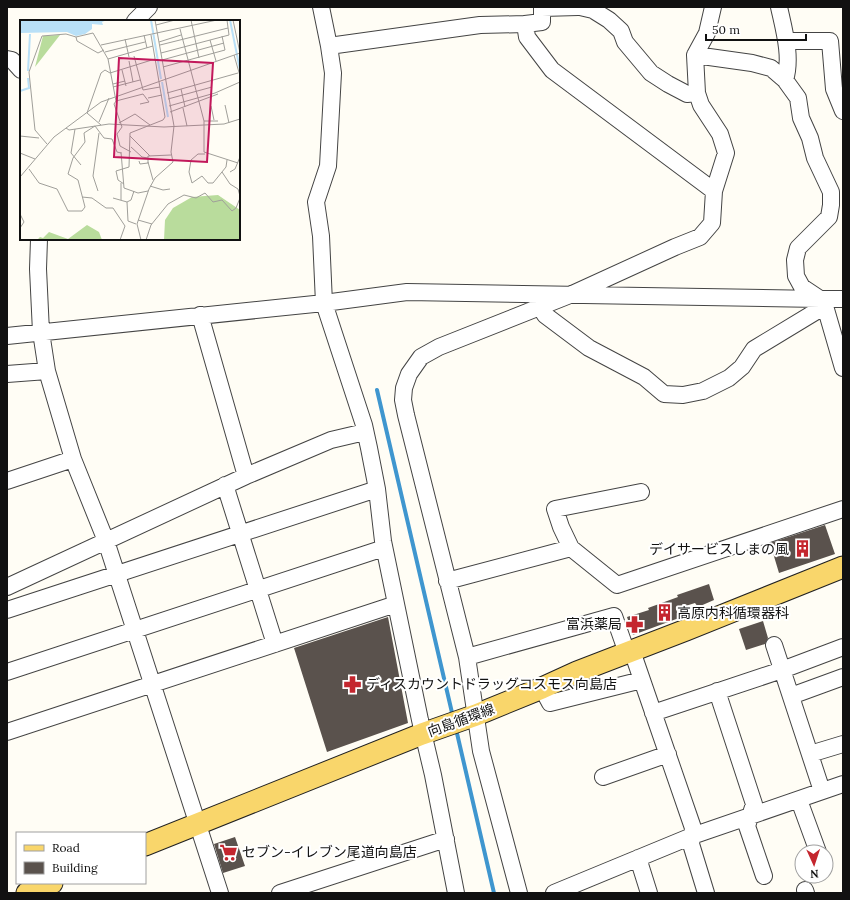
<svg xmlns="http://www.w3.org/2000/svg" width="850" height="900" viewBox="0 0 850 900" font-family="Lora,'Noto Sans JP',serif">
<rect width="100%" height="100%" fill="#fffdf5"/>
<g fill="none" stroke-linecap="round" stroke-linejoin="round">
<path stroke="#3f96cf" stroke-width="4" d="M377 390 453 717
M456 729 494 893"/>
</g>
<path fill="#5a524d" d="M825 525 835 554 779 573 770 543Z
M709 584 714 600 698 607 695 603 676 609 679 618 633 635 627 617 649 610 648 608 678 597 677 595Z
M388 617 408 723 327 752 294 648Z
M763 621 768 638 765 644 746 650 739 629Z
M235 837 245 866 223 873 214 844Z"/>
<g fill="none" stroke-linecap="round" stroke-linejoin="round">
<defs>
<path id="minor" d="M321 7 329 46 333 73 328 166 316 202 321 236 324 303 364 425 369 448 377 489 383 541 420 720 433 775 456 893
M580 7 593 10 609 20 621 31 625 42 651 73 668 84 687 94 697 93
M779 7C784 30 792 57 785 80
M542 8 578 7
M135 21 149 7
M525 24 527 37 552 70 714 191
M786 41H830L834 89 843 111
M329 46 480 25 525 24 542 22V7
M695 55 752 63 771 68 785 80 798 98 801 118 810 138 815 158 831 192V205L829 217 798 248 795 260 796 276 802 287 820 299 825 306 843 368
M7 59 12 60 21 70
M39 239 38 269 41 332 47 371 73 459 106 541 220 893
M540 307 545 315 589 348 644 377 664 394 683 395 703 391 729 378 742 367 754 349 825 306
M200 315 246 476
M7 336 324 303 407 292 820 299H843
M7 374 47 371
M7 481 73 459
M225 485 275 644
M641 492 555 509 561 527 571 548 617 585 843 509
M447 581 571 548
M7 587 246 476 331 440 365 432
M7 610 377 489
M774 645 822 791
M632 651 693 828 691 844 706 893
M467 657 614 616 627 653
M7 672 384 548
M542 688 550 703 642 680
M717 691 754 804 747 826 764 876
M791 696 843 677
M653 713 782 670 843 647
M7 732 396 604
M810 754 843 744
M603 777 668 754
M799 800 818 852
M638 858 649 893
M805 890 806 893
M280 893 446 839
M519 893 481 751 467 657 406 415 403 400 404 388 409 374 421 357 439 347 570 295 675 247 700 237 712 223 714 191 726 153 720 134 701 105 697 93 695 55 707 33 713 7
M554 893 692 836 843 784"/>
<path id="major" d="M145 845 422 734 476 715 542 688 577 672 686 630 843 567
M27 893 52 883"/>
</defs>
<use href="#minor" stroke="#444" stroke-width="18"/>
<use href="#major" stroke="#222" stroke-width="23"/>
<use href="#minor" stroke="#fff" stroke-width="16"/>
<use href="#major" stroke="#f9d66b" stroke-width="21"/>
</g>
<defs>
<symbol id="building-bare" viewBox="-9 -9 18 18"><path d="M-4-6H4V6H1V3H-1V6H-4ZM-2.5-4.3h1.7v1.8h-1.7ZM.8-4.3h1.7v1.8H.8ZM-2.5-1h1.7V.8h-1.7ZM.8-1h1.7V.8H.8Z" fill="#c4262e" stroke="#fff" stroke-width="2.5" paint-order="stroke"/></symbol>
<symbol id="pharmacy-bare" viewBox="-9 -9 18 18"><path d="M-2-6h4v4h4v4h-4v4h-4v-4h-4v-4h4Z" fill="#c4262e" stroke="#fff" stroke-width="2.5" paint-order="stroke"/></symbol>
<symbol id="supermarket-bare" viewBox="-9 -9 18 18"><path d="M-6-5.5h2.5l.6 2H6L4.5 2H-2.5L-4.4-4H-6ZM-1.5 3.2a1.3 1.3 0 1 0 .1 0ZM3 3.2a1.3 1.3 0 1 0 .1 0Z" fill="#c4262e" stroke="#fff" stroke-width="2.5" paint-order="stroke"/></symbol>
</defs>
<g fill-rule="evenodd">
<use href="#building-bare" x="790" y="536" width="25" height="25"/>
<use href="#building-bare" x="652" y="600" width="25" height="25"/>
<use href="#pharmacy-bare" x="622" y="612" width="25" height="25"/>
<use href="#pharmacy-bare" x="340" y="672" width="25" height="25"/>
<use href="#supermarket-bare" x="216" y="840" width="25" height="25"/>
</g>
<g text-anchor="middle" dominant-baseline="central" stroke-width="4" stroke-linejoin="round" paint-order="stroke">
<g font-size="14" fill="#111" stroke="#fff" text-anchor="start">
<text x="789" y="549" text-anchor="end">デイサービスしまの風</text>
<text x="677" y="613">高原内科循環器科</text>
<text x="622" y="624" text-anchor="end">富浜薬局</text>
<text x="366" y="684">ディスカウントドラッグコスモス向島店</text>
<text x="242" y="852">セブン-イレブン尾道向島店</text>
</g>
<g font-size="14" fill="#111" stroke="#fff">
<text transform="translate(461 720) rotate(-20)">向島循環線</text>
</g>
</g>
<g transform="translate(20 20)">
<rect width="220" height="220" fill="#fffdf5"/>
<path d="M40 15 15 47 23 16ZM198 175 220 190V220H144L145 200 153 188 172 177ZM67 205 79 212 82 220H17L20 217 23 218 29 212 48 219Z" fill="#b9dc9c"/>
<path d="M0 0H87L82 2 83 5 72 4V9L65 14 56 16 47 12 0 13Z" fill="#b9e0f7"/>
<path fill="none" stroke="#b9e0f7" stroke-width="2" d="M131 0 141 59M210 0 220 50M8 51 10 14M142 62 148 97M0 71 9 68 8 58"/>
<path fill="none" stroke="#a09f9a" stroke-width="1" d="M171 0 179 38M213 0 220 33M136 5 155 0M160 9 184 101V132L218 143M124 15 127 28M56 17 57 21 78 33 84 30M105 19 109 37M190 20 196 41M139 22 161 15M81 25 197 0M140 25 208 8M85 32 125 22M141 33 209 15 207 0M214 35 220 56M114 36 122 66M88 39 133 26M142 40 204 23M109 41 113 62M143 47 205 30 202 16M102 50 106 66M93 64 105 61M122 66 123 70 140 67M93 67 120 60M161 69 165 87M147 73 218 53M128 78 142 75M148 79 192 67M96 81 123 74 129 82 120 84M205 85 209 103M149 86 195 73 220 62M191 86 194 100M163 88 167 106M150 92 198 74M184 101H198M79 102 89 78M99 103 115 94 130 105M81 105 67 93 81 53 85 50 90 53 135 39M46 108 49 110 89 104 144 107 204 104 220 99M55 109 51 133 61 145M0 116 19 118M110 116 130 136M27 124 15 110 9 52 22 16 46 14 56 17 73 13 88 39 96 81 94 84 102 107 97 114 100 126 111 132M111 127 122 137 128 138M101 132 104 168 118 173 128 171M0 133 15 139M185 134H178L171 140 169 152 172 163 182 156 188 163H193L206 147 207 140M119 141 120 144 128 143V136L151 135M128 142 133 160M9 149 19 163 37 169 48 191H62L65 187 58 160 48 154 53 138 65 122 64 113 75 106 84 118 92 119 97 132 101 133M202 152 210 164 218 169 220 176M210 152 215 149 220 137M0 157 34 117 81 82 220 33M101 163V180M104 164 98 160 96 151 109 147 110 113 143 100 145 97 131 15M130 166 143 170 150 169M78 171 73 156 79 113M114 171 111 180 107 182 108 201 116 204M62 177 72 178 86 188H93L105 206M93 178 107 182M0 194 4 202 0 208M118 200 132 204M100 220 105 206M121 220 117 204 129 169 135 158 153 142 151 132 154 106 135 0M126 220 131 205 148 184 164 175 176 178 185 173 193 182 202 180 212 191 216 188 220 178"/>
<path fill="#c2185b" fill-opacity="0.15" stroke="#c2185b" stroke-width="2" d="M99 38 193 43 187 142 94 137Z"/>
<rect width="220" height="220" fill="none" stroke="#111" stroke-width="2"/>
</g>
<rect width="850" height="900" fill="none" stroke="#111111" stroke-width="16"/>
<rect x="16" y="832" width="130" height="52" fill="#ffffff" stroke="#a0a0a0"/>
<rect x="24" y="845" width="20" height="6" fill="#f9d66b" stroke="#a0a0a0"/>
<text x="52" y="852" font-size="12" fill="#111111">Road</text>
<rect x="24" y="862" width="20" height="12" fill="#5a524d" stroke="#a0a0a0"/>
<text x="52" y="872" font-size="12" fill="#111111">Building</text>
<g transform="translate(814 864) rotate(177)"><circle r="19" fill="#ffffff" stroke="#a0a0a0"/>
<path d="M0-3L7 15L0 10L-7 15Z" fill="#c4262e"/>
<text y="-6" font-size="11" font-weight="bold" text-anchor="middle" fill="#111111">N</text>
</g>
<path d="M706 34v6h100v-6" fill="none" stroke="#111111" stroke-width="2"/>
<text x="712" y="34" font-size="12" fill="#111111" stroke="#ffffff" stroke-width="3" paint-order="stroke">50 m</text>
</svg>
